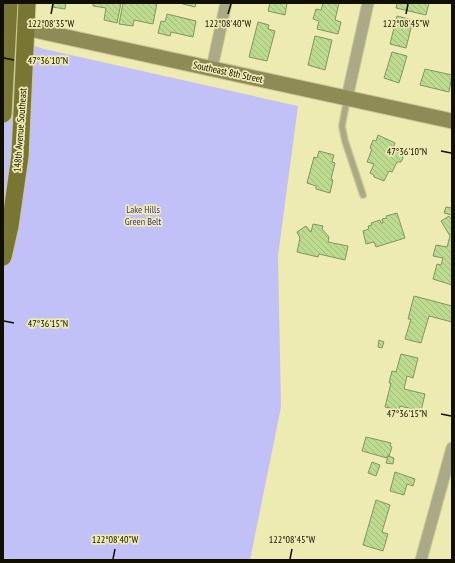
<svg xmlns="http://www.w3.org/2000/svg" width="455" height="563" viewBox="0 0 455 563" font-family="'PT Sans Narrow',sans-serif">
<defs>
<pattern id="building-back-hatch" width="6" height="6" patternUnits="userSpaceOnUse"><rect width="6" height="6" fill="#bddb8f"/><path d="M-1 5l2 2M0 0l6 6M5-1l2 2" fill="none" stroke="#a1bb7a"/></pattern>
</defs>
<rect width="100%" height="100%" fill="#edebb1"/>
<path fill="#c1c0f7" d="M3 36 44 49 298 106 278 256 281 407 250 560H3Z"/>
<path fill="url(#building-back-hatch)" stroke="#819563" d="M53 3H66L65 9 52 7Z
M93 3H121L117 23 104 20 106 8 93 6Z
M123 3H157L153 24 134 20 133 26 119 24Z
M179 3H196L195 7Z
M270 3H287L285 15 268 11Z
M323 3H339L335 20 341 22 338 34 317 29 319 21 313 19 316 9 321 10Z
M397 3H429L426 15 396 8Z
M167 14 196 21 193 37 171 32 170 36 158 33 161 21 165 22Z
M397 16 413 20 406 48 390 44Z
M258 22 269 25 268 29 275 31 267 61 249 57Z
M315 36 332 40 325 70 308 65Z
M392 52 407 56 399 83 384 78Z
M425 69 452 75 449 92 420 85Z
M378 135 395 143 392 150 402 154 403 158 401 162H397L392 172 389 171 384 181 374 177V175L370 173 374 164 367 162 372 149 370 148 373 140 376 141Z
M319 151 334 155 332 162 335 163 331 179 333 180 330 193 316 189V186L307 183 314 157 317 158Z
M446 207 452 208V215L444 213Z
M397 213 405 238 376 247 374 242 366 244 363 231 369 229 368 226 372 225 371 223 380 220 381 223H383L382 219 387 218 386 216Z
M449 216 452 220V285L433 279 437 264 441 265 443 258 433 256 436 245 447 247 450 236 441 221Z
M313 224 323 226 322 229 329 237 328 242 348 246 345 260 319 254 318 257 297 252 300 238 297 232 306 226 311 232Z
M414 296 452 306V322L429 316 421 343 405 339 411 319H408Z
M379 340 384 342 382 348 378 347Z
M401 354 418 358 413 378 407 376 404 389 425 394 421 411 400 406 399 410 385 407 391 383H389L392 371 396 372Z
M366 437 391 443 390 446 392 447 389 456H387V458L362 451Z
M388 456 394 458 393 464 386 463Z
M372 462 380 465 376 476 368 473Z
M395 472 415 479 413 486 407 484 404 495 390 491Z
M376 500 390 505 382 532 388 534 383 551 363 545Z"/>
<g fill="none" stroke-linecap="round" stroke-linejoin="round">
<defs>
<path id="lane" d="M347 99 342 126 345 141 363 195"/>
<path id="street" d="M212 68 226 3
M347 98 368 3
M421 560 452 448"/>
<path id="secondary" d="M25 28 452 121"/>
<path id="primary" d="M3 114 9 3
M3 257 10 226 20 156 27 3"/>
</defs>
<use href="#lane" stroke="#cac895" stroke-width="8"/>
<use href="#street" stroke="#cac895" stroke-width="13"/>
<use href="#secondary" stroke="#cac895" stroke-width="17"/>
<use href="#primary" stroke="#cac895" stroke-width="19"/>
<use href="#lane" stroke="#abaa87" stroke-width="5.5"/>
<use href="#street" stroke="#abaa87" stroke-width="11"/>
<use href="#secondary" stroke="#8e8b57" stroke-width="15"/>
<use href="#primary" stroke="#797532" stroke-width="17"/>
</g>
<path fill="none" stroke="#100f00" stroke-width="1.5" d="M51 14 53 4M228 14 231 4M406 14 408 4M4 58 14 60M441 151 451 153M4 321 14 323M441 414 451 416M113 559 115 549M290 559 292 549"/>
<g text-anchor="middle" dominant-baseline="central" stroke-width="3.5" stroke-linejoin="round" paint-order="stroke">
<g font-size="10" fill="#100f00" stroke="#edebb1">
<text transform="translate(228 72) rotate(12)">Southeast 8th Street</text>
<text transform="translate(20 130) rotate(-86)">148th Avenue Southeast</text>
</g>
<g font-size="10" fill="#403186" stroke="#edebb1">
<text x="143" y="209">Lake Hills<tspan x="143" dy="12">Green Belt</tspan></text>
</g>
</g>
<g font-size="10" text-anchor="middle" fill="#100f00" stroke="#edebb1" stroke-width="3.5" stroke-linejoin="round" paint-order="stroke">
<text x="51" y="27">122°08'35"W</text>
<text x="228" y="27">122°08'40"W</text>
<text x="406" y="27">122°08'45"W</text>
<text x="48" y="64">47°36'10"N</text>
<text x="407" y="155">47°36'10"N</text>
<text x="48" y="327">47°36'15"N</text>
<text x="407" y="417">47°36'15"N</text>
<text x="115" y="543">122°08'40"W</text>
<text x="292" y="543">122°08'45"W</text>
</g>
<rect width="455" height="563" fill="none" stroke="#100f00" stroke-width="8"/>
</svg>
